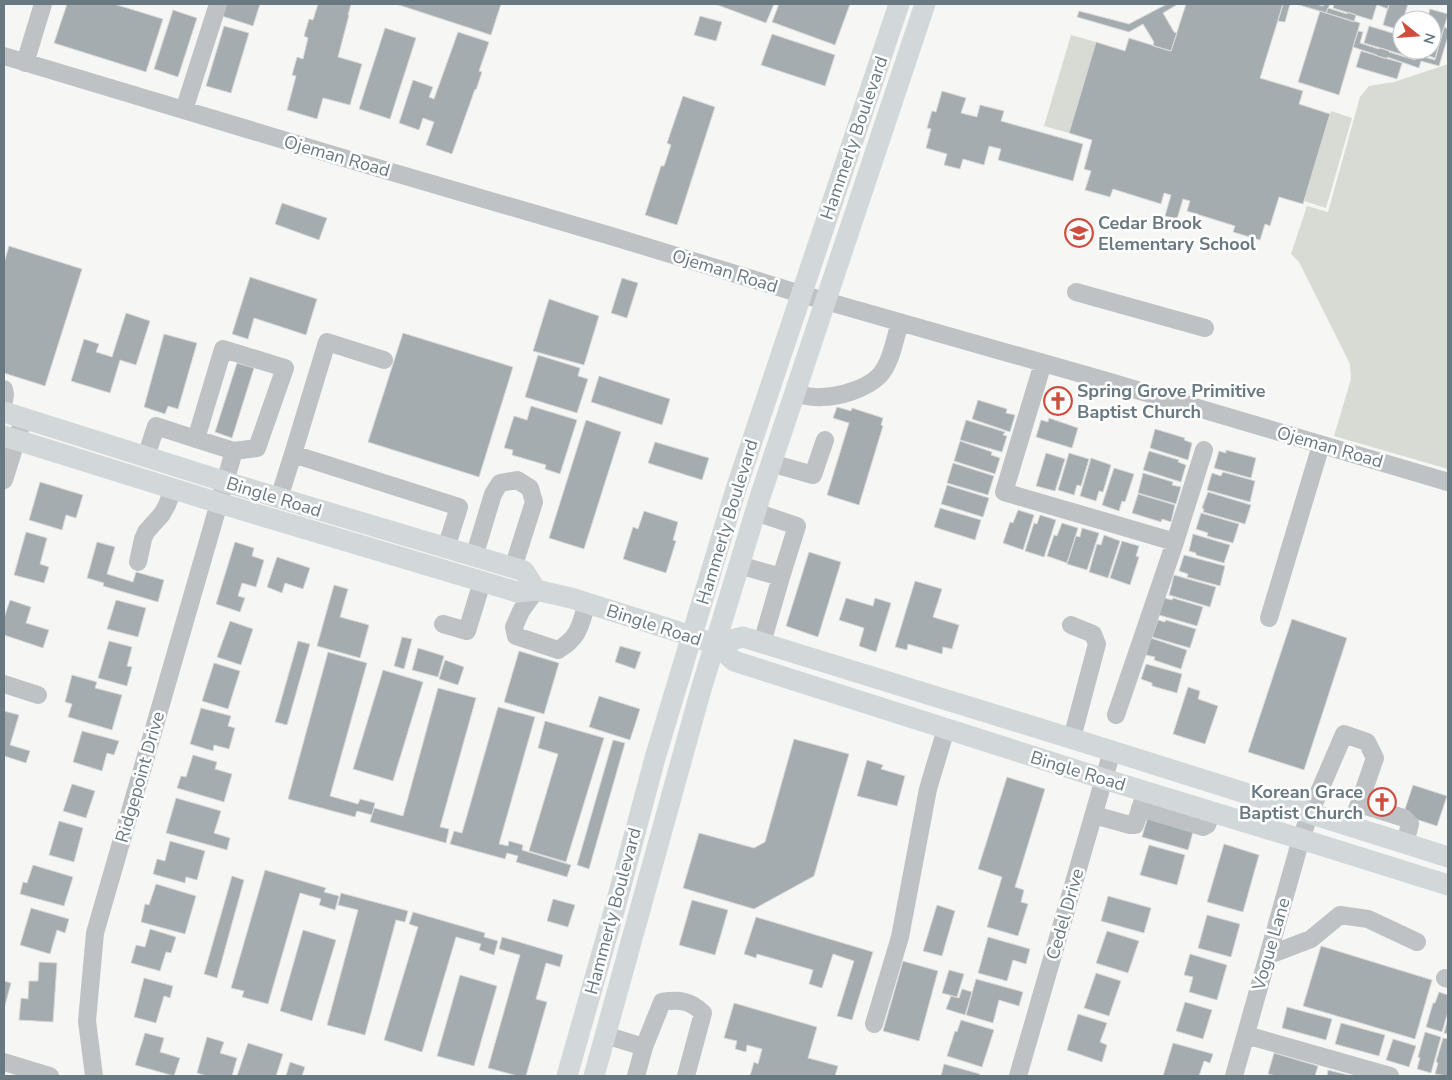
<svg xmlns="http://www.w3.org/2000/svg" width="1452" height="1080" viewBox="0 0 1452 1080" font-family="'Nunito Sans',sans-serif">
<rect width="100%" height="100%" fill="#f6f6f4"/>
<path fill="#d7dbd4" d="M1071 35 1096 42 1069 133 1044 126Z
M1448 64V469L1334 436 1351 379 1350 364 1299 262 1291 254 1307 206 1328 212 1360 97 1369 86 1394 82Z
M1331 111 1352 118 1326 208 1304 201Z"/>
<path fill="#a4acb0" stroke="#d8d8d6" d="M67 4H114L163 19 146 72 54 43Z
M226 4H260L253 26 222 16Z
M318 4H351L348 15H349L338 57 362 64 350 105 323 98 317 119 287 110 296 76 292 75 297 57 303 59 308 38 304 36 309 19 313 20Z
M396 4H501L491 35Z
M715 4H774L766 23Z
M779 4H850L835 45 772 22Z
M1167 4H1178L1163 13 1174 32 1177 33 1171 51 1153 46 1154 42 1143 24 1129 32 1077 17 1079 11 1129 24Z
M1186 4H1283L1260 78 1303 91 1299 104 1330 114 1303 204 1279 197 1270 226 1265 224 1260 240 1233 232 1235 226 1187 211 1190 201 1183 199 1177 219 1165 216 1171 195 1164 193 1161 204 1113 189 1110 197 1085 190 1091 171 1084 169 1092 140 1069 133 1096 42 1125 51 1129 38 1171 51Z
M1283 4H1290L1285 22 1278 21Z
M1296 4H1316L1323 6 1324 4H1330L1326 13Z
M1334 4H1377L1372 20 1333 8Z
M1375 4H1389L1388 9Z
M1389 4H1408L1403 20H1402L1400 30 1383 25Z
M1328 8 1347 14 1348 12 1356 15 1354 22 1326 13Z
M1430 9 1448 14 1435 58 1417 52V50H1432V20H1427Z
M173 10 197 18 178 77 154 69Z
M1320 11 1360 23 1339 95 1298 82Z
M700 16 722 22 716 41 694 35Z
M224 26 249 33 231 93 206 86Z
M1369 26 1402 36V50H1406L1404 55 1364 43Z
M1444 27 1448 29V36L1439 66 1421 61 1419 68 1387 57V59L1377 56V55L1353 47 1358 31 1363 32 1360 43 1379 49 1380 48 1389 51V52L1415 60 1417 55 1435 60Z
M385 28 416 38 390 119 359 109Z
M458 32 489 42 479 71 482 72 476 90 475 89 452 154 426 145 434 122 423 118 419 130 399 123 413 80 433 87 429 97 434 99Z
M772 34 835 55 825 86 761 65Z
M1361 51 1402 63 1397 79 1356 67Z
M942 91 966 98 961 113 977 117 980 105 1004 111 1001 121 1083 144 1073 181 998 160 1001 149 989 146 984 165 963 159 960 169 944 165 947 154 926 148 931 129 927 128 932 111 936 112Z
M683 96 715 107 677 225 645 215 661 166H664L671 145 667 143Z
M282 203 327 218 319 240 275 224Z
M9 246 82 269 45 386 4 373V263Z
M250 277 317 299 306 335 254 318 248 339 232 334Z
M622 278 638 283 627 318 611 313Z
M549 299 599 316 584 365 533 351Z
M126 313 150 321 136 365 120 360 110 393 71 381 84 339 99 344 96 352 112 357Z
M403 333 513 367 479 477 368 442Z
M164 334 197 343 178 409 168 406 165 414 144 407Z
M538 355 580 368 578 376 588 379 577 413 525 397Z
M237 363 254 368 232 438 215 432Z
M599 376 670 399 662 425 591 402Z
M978 400 1007 409 1006 413 1015 415 1010 432 972 419Z
M531 406 577 420 560 474 545 469 546 465 512 455 513 450 504 448 514 416 527 420Z
M837 407 851 411 852 408 883 418 881 425 883 426 859 505 827 495 849 423 833 418Z
M1049 418 1078 428 1072 448 1036 437 1041 420 1048 422Z
M586 420 621 432 584 549 549 538Z
M966 420 1005 432 1003 435 1007 436 1002 452 960 440Z
M1155 429 1185 438 1184 440 1192 443 1188 460 1150 448Z
M960 441 992 452 991 455 1000 458 995 474 954 461Z
M655 442 709 458 702 480 648 463Z
M1226 450 1256 458 1251 478 1214 468 1219 451 1226 453Z
M1149 451 1179 460 1178 462 1186 465 1181 482 1143 470Z
M1046 453 1065 459 1055 491 1036 486Z
M1069 453 1089 459 1081 486 1077 485 1074 495 1058 490Z
M1091 458 1111 465 1103 492 1099 491 1096 501 1080 496Z
M953 463 994 476 988 495 947 483Z
M1114 468 1134 474 1125 502 1122 501 1119 511 1102 505Z
M1223 472 1255 481 1250 502 1207 490 1212 473 1221 476Z
M1143 473 1173 482 1172 485 1181 487 1176 504 1138 493Z
M40 482 83 495 76 518 66 515 62 530 29 520Z
M947 485 989 498 983 517 941 504Z
M1208 492 1251 505 1245 524 1203 512 1204 509 1202 508Z
M1138 494 1175 505 1171 522 1162 519 1161 522 1132 513Z
M940 508 981 520 975 540 934 527Z
M1018 510 1034 515 1023 550 1003 543 1010 522 1013 523Z
M644 511 678 522 673 540 676 541 666 573 623 559 633 527 638 529Z
M1201 513 1239 524 1233 543 1207 536 1208 533 1196 529Z
M1040 515 1056 520 1044 557 1025 551 1034 523 1037 524Z
M1062 523 1078 528 1067 563 1047 556 1054 535 1057 536Z
M1082 528 1099 533 1087 570 1067 564 1076 536 1080 537Z
M26 532 47 538 40 564 49 567 44 583 14 575Z
M1193 534 1230 545 1224 563 1196 555V553L1189 551Z
M1104 535 1120 541 1108 578 1089 572 1097 544 1101 545Z
M1122 541 1139 546 1136 556 1139 557 1130 585 1110 578Z
M97 542 115 547 107 574 133 582 136 572 164 580 158 602 103 586 104 583 87 578Z
M235 542 254 548 252 556 264 560 256 587 242 583 238 596 245 598 240 612 216 604Z
M809 552 841 562 818 637 786 626Z
M1184 555 1225 566 1220 586 1187 577 1188 574 1179 571Z
M277 557 310 568 303 589 285 583 282 593 267 587Z
M1174 575 1216 587 1210 607 1169 595Z
M915 581 942 589 933 617 959 625 952 649 943 647 942 654 908 644 907 650 895 647Z
M334 585 348 589 340 617 369 625 360 658 317 646Z
M846 598 873 606 875 598 891 603 876 652 859 646 864 628 839 620Z
M1164 598 1172 600 1173 598 1203 607 1197 626 1159 615Z
M10 600 31 607 26 623 49 630 43 648 4 635V618Z
M116 600 146 608 138 637 107 629Z
M1292 619 1347 638 1304 770 1248 752Z
M1158 620 1165 622 1166 620 1196 629 1190 648 1152 637Z
M230 621 253 629 241 665 217 657Z
M402 637 412 639 404 669 394 666Z
M1151 638 1187 650 1181 669 1154 660 1155 657 1146 655Z
M109 641 132 647 127 666 132 667 127 686 98 678Z
M298 641 310 644 287 725 275 722Z
M620 646 641 652 635 669 615 662Z
M418 648 444 656 438 677 412 670Z
M519 651 559 663 544 714 504 702Z
M328 652 367 663 330 796 358 804 360 799 375 803 372 815 357 811 355 817 288 799Z
M445 660 464 667 458 685 439 679Z
M214 663 240 671 228 709 202 701Z
M1146 664 1182 674 1177 693 1152 686V683L1141 679Z
M383 670 423 682 393 781 353 769Z
M72 675 97 682 95 688 122 695 112 730 68 717 72 704 65 702Z
M1188 687 1200 691 1198 699 1218 706 1205 744 1173 734Z
M438 688 476 698 440 827 449 829 446 843 370 822 374 808 403 816Z
M599 696 640 709 630 740 589 727Z
M498 707 535 717 499 844 508 846 509 841 523 845 522 850 571 865 567 877 516 862 518 856 507 853 505 859 450 844 454 831 462 833Z
M201 708 231 716 228 726 235 728 229 749 214 745 213 751 190 744Z
M4 711 19 715 10 745 30 751 26 763 4 756Z
M545 721 604 738 566 862 529 851 558 754 538 748Z
M82 731 119 741 114 755 107 753 102 771 73 762Z
M794 739 849 754 814 876 754 909 683 888 699 833 754 848 765 842Z
M613 740 625 743 589 869 577 865Z
M193 755 217 762 215 769 232 774 224 802 177 788 181 776 186 777Z
M867 760 883 765 881 769 905 776 897 806 857 796Z
M1007 777 1045 789 1015 887 1024 890 1021 902 1028 904 1018 936 987 927 1002 877 978 869Z
M72 784 95 791 86 818 63 811Z
M1413 785 1447 796 1437 826 1403 815Z
M176 798 221 811 214 833 230 838 227 850 166 833Z
M1148 816 1194 828 1188 850 1142 837Z
M59 821 83 828 74 862 49 855Z
M170 841 205 851 197 880 186 877 185 883 153 874 157 859 165 861Z
M1224 844 1259 855 1243 912 1207 902Z
M1149 845 1185 855 1177 885 1140 875Z
M33 865 73 877 64 906 20 894 23 882 27 883Z
M265 870 326 888 324 892 339 896 335 910 319 905 321 899 300 893 268 1004 242 997 244 991 231 988Z
M232 876 244 880 217 978 204 974Z
M156 884 196 896 185 934 141 922 145 904 149 905Z
M341 893 408 911 405 922 396 920 365 1035 327 1025 358 910 338 905Z
M1108 896 1151 908 1144 933 1101 921Z
M553 899 575 905 568 927 547 921Z
M692 900 728 910 715 955 679 945Z
M937 905 955 911 942 956 923 951Z
M31 908 69 919 65 933 57 930 50 954 20 945Z
M413 912 485 933 484 937 498 941 494 955 479 950 481 944 456 937 422 1052 384 1040 418 927 409 924Z
M1207 915 1240 924 1231 957 1198 948Z
M756 917 873 952 852 1020 837 1016 854 961 833 954 822 988 809 984 813 970 757 954 756 958 744 954Z
M150 929 176 937 171 953 166 952 160 971 131 963 136 945 145 947Z
M303 930 336 940 312 1021 280 1011Z
M1107 931 1139 941 1128 973 1096 963Z
M502 937 563 955 560 967 546 963 536 999 547 1002 526 1076H518L488 1068 520 955 499 949Z
M988 937 1030 949 1026 964 1013 960 1007 981 978 973Z
M1321 946 1432 980 1415 1039 1303 1006Z
M1190 954 1227 965 1217 1000 1189 992 1193 977 1184 975Z
M903 961 938 971 919 1041 883 1031Z
M39 962 57 963 53 1022 19 1020 21 998 28 999 29 981H38Z
M949 970 964 974 957 997 942 993Z
M1096 973 1121 981 1109 1016 1084 1008Z
M460 975 497 986 474 1066 437 1056Z
M144 978 173 986 170 998 164 996 156 1023 134 1017Z
M976 979 1023 992 1019 1006 999 1000 993 1023 966 1015Z
M4 981 11 983 4 1009Z
M962 989 972 992 965 1015 946 1009 951 996 959 998Z
M1439 992 1448 995V1012L1442 1032 1426 1027 1433 1003H1435Z
M1185 1002 1212 1010 1203 1039 1176 1031Z
M734 1003 817 1027 808 1058 838 1066 835 1076H750L754 1062 758 1064 762 1049 747 1045 746 1052 735 1049 737 1041 724 1038Z
M1287 1007 1332 1019 1326 1040 1282 1028Z
M1078 1014 1107 1023 1100 1042 1107 1045 1102 1062 1067 1050Z
M1448 1018V1034L1444 1033Z
M961 1020 994 1030 982 1067 947 1056 955 1031 957 1032Z
M1341 1023 1385 1035 1379 1056 1335 1044Z
M1425 1032 1441 1037 1431 1073 1417 1069 1420 1058 1418 1057Z
M145 1033 164 1038 160 1052 180 1058 174 1076 135 1065Z
M207 1037 224 1042 220 1053 237 1058 232 1076H207L197 1073Z
M1443 1038 1448 1039V1076L1435 1074 1438 1063 1436 1062Z
M1393 1039 1416 1046 1409 1067 1386 1060Z
M248 1043 283 1054 276 1076H237Z
M1173 1043 1213 1054 1210 1063 1204 1061 1199 1076H1163Z
M1274 1053 1318 1066 1315 1076H1276L1268 1074Z
M290 1062 305 1067 302 1076H286Z
M944 1064 980 1074 979 1076H941Z
M1328 1070 1352 1076H1327Z"/>
<g fill="none" stroke-linecap="round" stroke-linejoin="round">
<path stroke="#bec2c5" stroke-width="18" d="M4 56 330 154 611 236 801 294 1103 380 1448 482
M25 63 43 4
M184 110 218 4
M1076 292 1205 328
M1043 363 1004 492 1175 542 1204 450
M4 389 5 394 4 401
M795 394C803 395 813 398 821 397 839 397 866 389 879 376 891 364 895 338 900 322
M196 439 234 451
M293 454 327 342 384 360
M771 463 813 475 825 440
M4 480 20 429
M279 498 293 454 459 507 446 548
M474 557 493 494 500 483 517 480 530 488 534 502 513 568
M138 562 143 539 146 532 162 514 167 505 173 489
M739 565 781 577 797 526 755 512
M536 590 521 611 514 627 516 636 558 650C580 637 580 625 587 603
M1269 618 1321 445
M443 624 467 631 482 582
M1071 625 1093 634 1097 644 1072 738
M762 643 781 577
M4 684 38 695
M1116 715 1175 542
M1140 808 1203 827 1207 825 1212 812
M1355 814 1359 804 1404 818 1410 824 1405 843
M1094 815 1130 825H1135L1144 797
M1269 955 1311 939 1340 915 1368 919 1417 942
M1445 978 1448 979
M874 1024 900 937 928 789 946 729
M605 1035 644 1047
M1246 1035 1390 1076
M4 1062 50 1076
M94 1076 87 1021 95 933 234 451 257 448 285 368 223 349 196 439 156 426 146 457
M636 1076 644 1047 662 1002C680 999 691 1001 703 1013L686 1076
M1018 1076 1112 751
M1234 1076 1301 839 1310 813 1344 734 1367 742 1375 758 1359 804"/>
<path stroke="#d2d8d9" stroke-width="21" d="M4 412 226 482 524 571 536 590
M4 436 219 503 517 592 536 590 571 598 676 631 715 644 734 661 1104 779 1301 839 1448 885
M715 644 743 637 1112 751 1448 857
M567 1076 616 904 655 758 736 489 899 4
M594 1076 700 693 760 497 925 4"/>
</g>
<defs>
<symbol id="school-ring" viewBox="-11 -11 22 22"><circle r="9.5" fill="#fff" stroke="#ce4d3c" stroke-width="1.5"/><path d="M0-5L7-2L0 1L-7-2ZM-4 1L0 2.5L4 1V4Q0 6-4 4Z" fill="#ce4d3c"/></symbol>
<symbol id="church-ring" viewBox="-11 -11 22 22"><circle r="9.5" fill="#fff" stroke="#ce4d3c" stroke-width="1.5"/><path d="M-1.2-6h2.4v3.5h3.3v2.4h-3.3V6h-2.4V-.1h-3.3v-2.4h3.3Z" fill="#ce4d3c"/></symbol>
</defs>
<g fill-rule="evenodd">
<use href="#school-ring" x="1063" y="217" width="32" height="32"/>
<use href="#church-ring" x="1042" y="385" width="32" height="32"/>
<use href="#church-ring" x="1366" y="786" width="32" height="32"/>
</g>
<g text-anchor="middle" dominant-baseline="central" stroke-width="5" stroke-linejoin="round" paint-order="stroke">
<g font-size="18" fill="#697981" stroke="#fff">
<text transform="translate(854 138) rotate(-71)">Hammerly Boulevard</text>
<text transform="translate(337 156) rotate(16)">Ojeman Road</text>
<text transform="translate(725 271) rotate(17)">Ojeman Road</text>
<text transform="translate(1330 447) rotate(16)">Ojeman Road</text>
<text transform="translate(274 497) rotate(17)">Bingle Road</text>
<text transform="translate(727 522) rotate(-73)">Hammerly Boulevard</text>
<text transform="translate(654 625) rotate(18)">Bingle Road</text>
<text transform="translate(1078 771) rotate(17)">Bingle Road</text>
<text transform="translate(140 777) rotate(-74)">Ridgepoint Drive</text>
<text transform="translate(613 911) rotate(-75)">Hammerly Boulevard</text>
<text transform="translate(1065 914) rotate(-74)">Cedel Drive</text>
<text transform="translate(1271 944) rotate(-74)">Vogue Lane</text>
</g>
<g font-size="18" font-weight="bold" fill="#697981" stroke="#fff" text-anchor="start">
<text x="1098" y="223">Cedar Brook<tspan x="1098" dy="21">Elementary School</tspan></text>
<text x="1077" y="391">Spring Grove Primitive<tspan x="1077" dy="21">Baptist Church</tspan></text>
<text x="1363" y="792" text-anchor="end">Korean Grace<tspan x="1363" dy="21">Baptist Church</tspan></text>
</g>
</g>
<rect width="1452" height="1080" fill="none" stroke="#697981" stroke-width="10"/>
<g transform="translate(1417 35) rotate(107)"><circle r="24" fill="#ffffff" stroke="#c3c9cd"/>
<path d="M0-4L9 19L0 12L-9 19Z" fill="#ce4d3c"/>
<text y="-8" font-size="14" font-weight="bold" text-anchor="middle" fill="#697981">N</text>
</g>
</svg>
